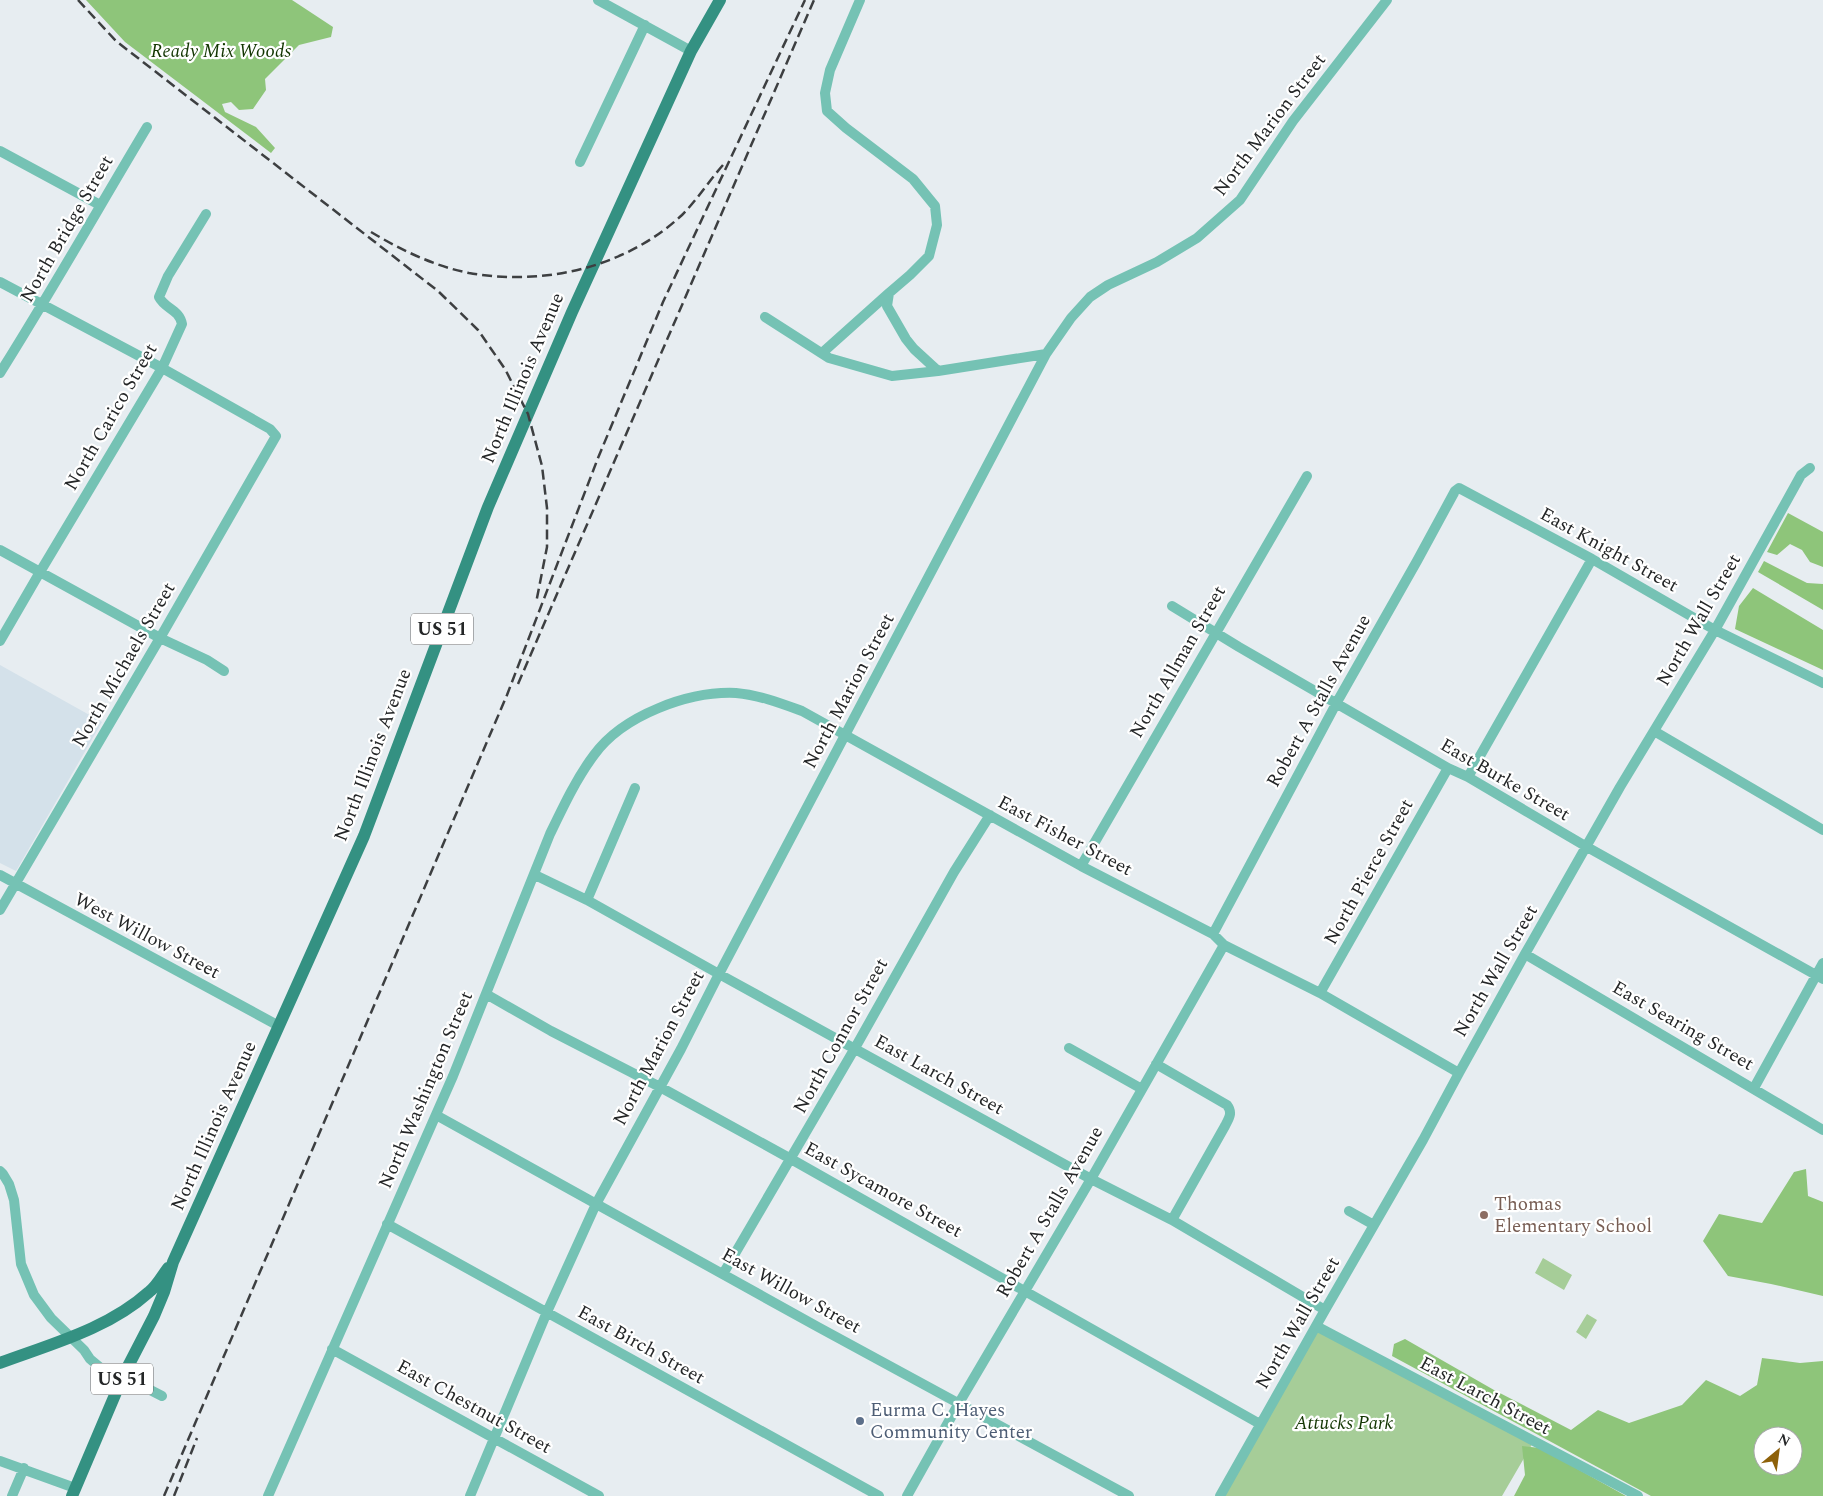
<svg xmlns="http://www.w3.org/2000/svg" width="1823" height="1496" viewBox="0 0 1823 1496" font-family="Spectral,serif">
<rect width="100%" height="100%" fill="#e7edf1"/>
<path fill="#d4e1ea" d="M0 665 102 722 16 871 0 863Z"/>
<path fill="#a6cd98" d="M1543 1258 1572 1275 1564 1290 1535 1273Z
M1587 1314 1597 1320 1586 1339 1576 1332Z
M1316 1326 1534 1441 1502 1496H1218Z"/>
<path fill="#8ec57a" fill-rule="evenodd" d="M86 0H292L333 27 331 37 299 45 265 79 266 90 253 109 239 110 231 102 222 104 225 112 256 127 275 148 271 153 125 42Z
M1788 513 1823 532V567L1810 562 1802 550 1790 544 1777 555 1767 552Z
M1764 561 1807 583 1823 584V610L1758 572Z
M1753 588 1823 630V670L1735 629 1739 606Z
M1806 1169 1808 1196 1823 1202V1296L1771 1284 1728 1276 1703 1241 1719 1214 1762 1223 1794 1172Z
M1405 1339 1494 1390 1571 1430 1598 1410 1629 1423 1682 1405 1706 1380 1740 1396 1757 1385 1762 1358 1800 1363 1823 1361V1496H1651L1392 1356 1394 1344ZM1763 1436H1793V1466H1763Z
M1522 1446 1540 1448 1626 1496H1514L1525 1475Z"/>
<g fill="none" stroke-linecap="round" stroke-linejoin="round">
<path stroke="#75c2b4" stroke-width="10" d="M598 0 691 51
M860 0 830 70 825 93 827 111 846 128 913 179 935 206 937 225 929 256 910 275 889 293 887 306 906 339 914 349 938 371
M0 151 100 205
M580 162 645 25
M0 282 162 368 270 429 276 436 160 638 0 910
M765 317 829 358 892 376 938 371 1046 354
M822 353 889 293
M0 373C51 292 98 209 147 127
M0 550 160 638 207 660 224 671
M1172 606 1239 647 1448 768 1468 777 1587 847 1823 979
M0 641 40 572 162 368 182 324C179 309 165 309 159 297L168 276 206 214
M1654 731 1823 830
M1468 777 1592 559
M1081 866 1307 476
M0 875 279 1026
M535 875 587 900 719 974 1091 1179 1172 1220 1325 1310
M587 900 635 788
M1213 934 1337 702 1417 561 1455 491 1459 488 1592 559 1715 630 1823 683
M1525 954 1823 1130
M1320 993 1448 768
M486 994 551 1031 660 1087 791 1159 1260 1424
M1069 1048 1142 1089
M1156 1064 1227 1105C1233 1113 1229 1118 1225 1126L1172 1220
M1754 1088 1823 963
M436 1115 818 1327 1129 1496
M0 1171 3 1174 9 1184 14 1200 21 1264 34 1295 51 1318 84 1350 90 1359 102 1369 123 1376 162 1396
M1349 1211 1374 1225
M387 1224 879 1496
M723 1274 855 1048 954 872 990 815
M1316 1326 1638 1496
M332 1349 599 1496
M0 1461 75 1488
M12 1496 24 1468
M268 1496 453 1076 550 834C563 807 576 779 594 755 623 715 689 691 736 693 759 695 780 703 802 711L1081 866 1213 934 1224 945 1320 993 1459 1073
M470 1496 547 1312 596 1204 681 1049 719 974 1046 354 1071 318 1090 297 1108 285 1157 262 1197 238 1240 200 1293 121 1387 0
M907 1496 959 1403 1091 1179 1224 945
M1220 1496 1325 1310 1423 1140 1459 1073 1525 954 1620 787 1715 630 1801 475 1810 468"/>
<path stroke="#349182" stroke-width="12" d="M0 1363C51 1344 108 1329 149 1292 157 1286 162 1276 168 1268
M72 1496 123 1376 154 1316 164 1292 173 1262 364 836 488 507 572 312 691 51 720 0"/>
<path stroke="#3d3f41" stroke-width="2.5" stroke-dasharray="10 5" stroke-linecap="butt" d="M78 0 116 41 438 291 478 330 505 369 528 414 542 466 547 508V547L536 603
M371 232C401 250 434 266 469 273 544 286 625 268 682 215 697 200 709 181 723 165
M518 684 814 0
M164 1496 507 695 598 458 663 302 805 0
M174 1496 197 1438"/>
</g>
<circle fill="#8d6e63" stroke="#fff" stroke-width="2" cx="1484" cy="1215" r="5"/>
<circle fill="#5c6f8a" stroke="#fff" stroke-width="2" cx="860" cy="1421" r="5"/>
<g text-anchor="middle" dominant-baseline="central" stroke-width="4.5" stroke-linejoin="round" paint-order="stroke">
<g fill="#fff" stroke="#666768" stroke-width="1">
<rect x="411" y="613.5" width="62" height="31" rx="4"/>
<rect x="91" y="1363.5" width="62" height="31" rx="4"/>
</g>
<g font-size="18" font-weight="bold" fill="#242627">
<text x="442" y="629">US 51</text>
<text x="122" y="1379">US 51</text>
</g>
<g font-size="19" font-style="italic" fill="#133602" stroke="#fff">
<text x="221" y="51">Ready Mix Woods</text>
<text x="1344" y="1423">Attucks Park</text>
</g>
<g font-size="19" fill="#242627" stroke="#fff">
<text transform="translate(1270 125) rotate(-53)">North Marion Street</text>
<text transform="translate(67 229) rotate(-60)">North Bridge Street</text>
<text transform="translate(523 378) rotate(-67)">North Illinois Avenue</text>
<text transform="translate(111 417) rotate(-60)">North Carico Street</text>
<text transform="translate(1609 550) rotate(29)">East Knight Street</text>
<text transform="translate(1699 620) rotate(-60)">North Wall Street</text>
<text transform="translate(1178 662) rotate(-60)">North Allman Street</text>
<text transform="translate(124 665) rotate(-60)">North Michaels Street</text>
<text transform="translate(849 691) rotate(-62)">North Marion Street</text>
<text transform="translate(1319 701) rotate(-61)">Robert A Stalls Avenue</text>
<text transform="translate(373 755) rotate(-69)">North Illinois Avenue</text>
<text transform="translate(1505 780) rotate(30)">East Burke Street</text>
<text transform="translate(1065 836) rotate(28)">East Fisher Street</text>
<text transform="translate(1369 872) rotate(-61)">North Pierce Street</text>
<text transform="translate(147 936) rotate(28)">West Willow Street</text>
<text transform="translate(1496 971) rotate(-60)">North Wall Street</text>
<text transform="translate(1683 1026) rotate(30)">East Searing Street</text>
<text transform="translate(841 1036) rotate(-61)">North Connor Street</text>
<text transform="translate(659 1048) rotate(-62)">North Marion Street</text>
<text transform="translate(939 1075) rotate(29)">East Larch Street</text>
<text transform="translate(426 1090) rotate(-67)">North Washington Street</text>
<text transform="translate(214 1126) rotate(-66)">North Illinois Avenue</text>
<text transform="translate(883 1190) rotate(29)">East Sycamore Street</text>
<text transform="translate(1050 1212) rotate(-60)">Robert A Stalls Avenue</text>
<text transform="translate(791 1291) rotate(29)">East Willow Street</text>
<text transform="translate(1298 1323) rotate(-60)">North Wall Street</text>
<text transform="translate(641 1345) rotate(29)">East Birch Street</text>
<text transform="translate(1485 1396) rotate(28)">East Larch Street</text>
<text transform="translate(474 1407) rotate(29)">East Chestnut Street</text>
</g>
<g font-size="19" fill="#785e54" stroke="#fff" text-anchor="start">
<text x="1494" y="1204">Thomas<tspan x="1494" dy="22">Elementary School</tspan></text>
</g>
<g font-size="19" fill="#4e5e75" stroke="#fff" text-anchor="start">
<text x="870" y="1410">Eurma C. Hayes<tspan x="870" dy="22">Community Center</tspan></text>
</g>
</g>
<g transform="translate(1778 1451) rotate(29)"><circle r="24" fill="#ffffff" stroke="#a7a8a9"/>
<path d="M0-4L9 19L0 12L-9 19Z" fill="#8e6109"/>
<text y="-8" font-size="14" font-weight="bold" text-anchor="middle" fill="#242627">N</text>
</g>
</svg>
